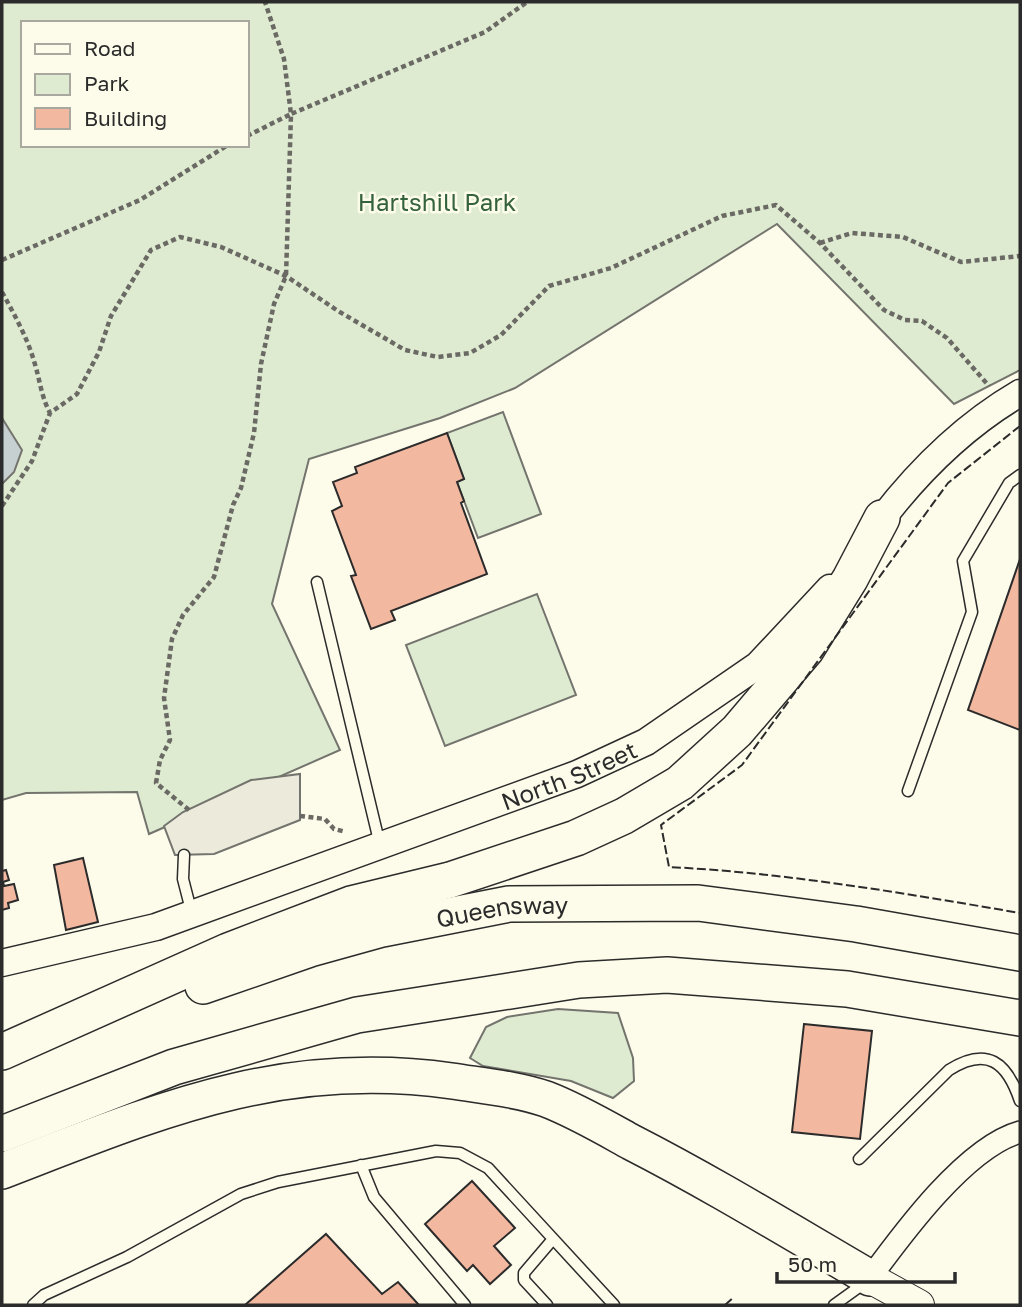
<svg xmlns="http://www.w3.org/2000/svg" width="1022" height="1307" viewBox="0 0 1022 1307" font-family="'Golos Text',sans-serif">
<rect width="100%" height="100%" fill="#fdfbea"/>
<path fill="#deebd1" stroke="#74746e" stroke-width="2" fill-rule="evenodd" d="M2 2H1020V370L954 404 777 224 515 388 440 418 309 459 272 604 340 750 149 834 137 792 26 793 2 800ZM23 23H247V145H23Z
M503 412 541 514 478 538 457 482 464 479 447 433Z
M537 594 576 695 445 746 406 645Z
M558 1009 618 1013 633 1058 634 1081 613 1098 571 1081 483 1066 470 1058 486 1027 507 1017Z"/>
<path fill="#eceadb" stroke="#74746e" stroke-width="2" d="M300 774V820L214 854 175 855 164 826 183 812 251 780Z"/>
<path fill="#c7d0d0" stroke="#74746e" stroke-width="2" d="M2 418 22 450 14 472 2 484Z"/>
<path fill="#f2b8a0" stroke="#2b2b2b" stroke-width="2" d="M447 433 464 479 457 482 464 501 461 503 487 574 391 611 395 620 371 629 351 576 356 575 332 511 342 506 333 482 357 473 355 467Z
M1020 559V730L968 710Z
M83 858 98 922 66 930 54 865Z
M6 870 9 880 3 882 4 886 14 884 18 900 8 903 9 908 2 910V871Z
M804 1024 872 1031 860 1139 792 1132Z
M472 1181 515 1228 494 1246 511 1265 490 1284 473 1265 467 1271 425 1224Z
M326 1234 382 1294 398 1282 419 1305H245Z"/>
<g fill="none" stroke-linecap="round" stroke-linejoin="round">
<defs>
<path id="service" d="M317 582 380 845
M908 791 972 612 963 561 1009 483 1020 475
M184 855 183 879 192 914
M859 1159 949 1070C987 1046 1007 1062 1020 1101
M361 1165 374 1197 465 1305
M33 1305 44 1295 127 1257 241 1194 278 1182 436 1151 460 1153 488 1168 614 1305
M547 1305 524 1280V1273L553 1239
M834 1305 866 1282"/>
<path id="minor" d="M870 1278C903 1233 966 1147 1020 1132"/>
<g id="tertiary">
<path d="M872 532C913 476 960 428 1020 393"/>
<path id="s1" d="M2 963 156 927 577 774 646 742 758 665 830 588"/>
</g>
<path id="secondary" d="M870 1278 919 1305"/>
<g id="trunk">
<path id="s2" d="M203 986 310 949 382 929 509 904 698 903 856 924 1020 953"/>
<path d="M2 1052 228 951 351 904 450 880 576 838 624 816 680 783 737 731 806 650 850 579 882 518"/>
<path d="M2 1134 174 1067 357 1015 579 980 667 975 847 989 1020 1018"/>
<path d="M2 1171C158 1111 280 1057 452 1081 484 1086 516 1089 546 1099 575 1110 604 1127 631 1142 713 1184 791 1232 870 1278"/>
</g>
</defs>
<use href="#service" stroke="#2b2b2b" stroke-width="13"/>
<use href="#minor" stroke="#2b2b2b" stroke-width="24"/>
<use href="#tertiary" stroke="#2b2b2b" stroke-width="29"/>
<use href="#secondary" stroke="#2b2b2b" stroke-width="32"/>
<use href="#trunk" stroke="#2b2b2b" stroke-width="38"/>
<path stroke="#6a6964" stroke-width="4.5" stroke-dasharray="5 3.5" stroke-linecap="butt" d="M247 136 291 114 284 59 265 2
M820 243 852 233 903 237 961 262 1020 256
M2 260 140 200 228 145
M2 292C14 314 27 337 34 361 40 380 41 396 50 413
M2 506 32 461 50 413 77 394 99 352 111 316 151 250 180 237 221 247 286 276 338 311 405 350 438 357 470 353 501 335 549 286 611 268 722 216 776 205 820 243 884 310 905 320 922 321 947 338 989 386
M189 810 156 783 160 760 170 740 164 698 172 639 183 615 214 577 233 505 241 488 254 433 261 364 274 304 286 276 291 114 485 32 527 2
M300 816 325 819 334 829 346 832"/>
<use href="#service" stroke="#fdfbea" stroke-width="10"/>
<use href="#minor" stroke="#fdfbea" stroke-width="21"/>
<use href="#tertiary" stroke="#fdfbea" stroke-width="26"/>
<use href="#secondary" stroke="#fdfbea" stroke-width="30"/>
<use href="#trunk" stroke="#fdfbea" stroke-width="35"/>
<path stroke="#2b2b2b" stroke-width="2" stroke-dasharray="9 3.5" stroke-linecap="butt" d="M1020 426 948 483 742 765 661 825 669 867C787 873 903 893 1020 913
M725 1305 734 1297"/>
</g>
<g text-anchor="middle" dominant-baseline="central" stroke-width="5" stroke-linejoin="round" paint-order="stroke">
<g font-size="24" fill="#34623c" stroke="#fdfbea">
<text x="437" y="201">Hartshill Park</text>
</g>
<g font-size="24" fill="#2b2b2b" stroke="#fdfbea">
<text stroke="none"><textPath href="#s1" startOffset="598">North Street</textPath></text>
<text stroke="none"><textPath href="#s2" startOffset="310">Queensway</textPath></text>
</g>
</g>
<rect width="1022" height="1307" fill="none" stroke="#2b2b2b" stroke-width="7"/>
<rect x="21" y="21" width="228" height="126" fill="#fdfbea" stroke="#a9a89e" stroke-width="2"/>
<rect x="35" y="44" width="35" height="10" fill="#fdfbea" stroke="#a9a89e" stroke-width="2"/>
<text x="84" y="56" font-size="21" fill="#2b2b2b">Road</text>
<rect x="35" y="74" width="35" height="21" fill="#deebd1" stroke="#a9a89e" stroke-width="2"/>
<text x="84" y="91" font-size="21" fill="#2b2b2b">Park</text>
<rect x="35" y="108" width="35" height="21" fill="#f2b8a0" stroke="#a9a89e" stroke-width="2"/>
<text x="84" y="126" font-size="21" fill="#2b2b2b">Building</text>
<path d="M777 1272v10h178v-10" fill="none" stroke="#2b2b2b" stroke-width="3.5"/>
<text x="788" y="1272" font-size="21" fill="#2b2b2b" stroke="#fdfbea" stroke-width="5" paint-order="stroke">50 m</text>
</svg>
